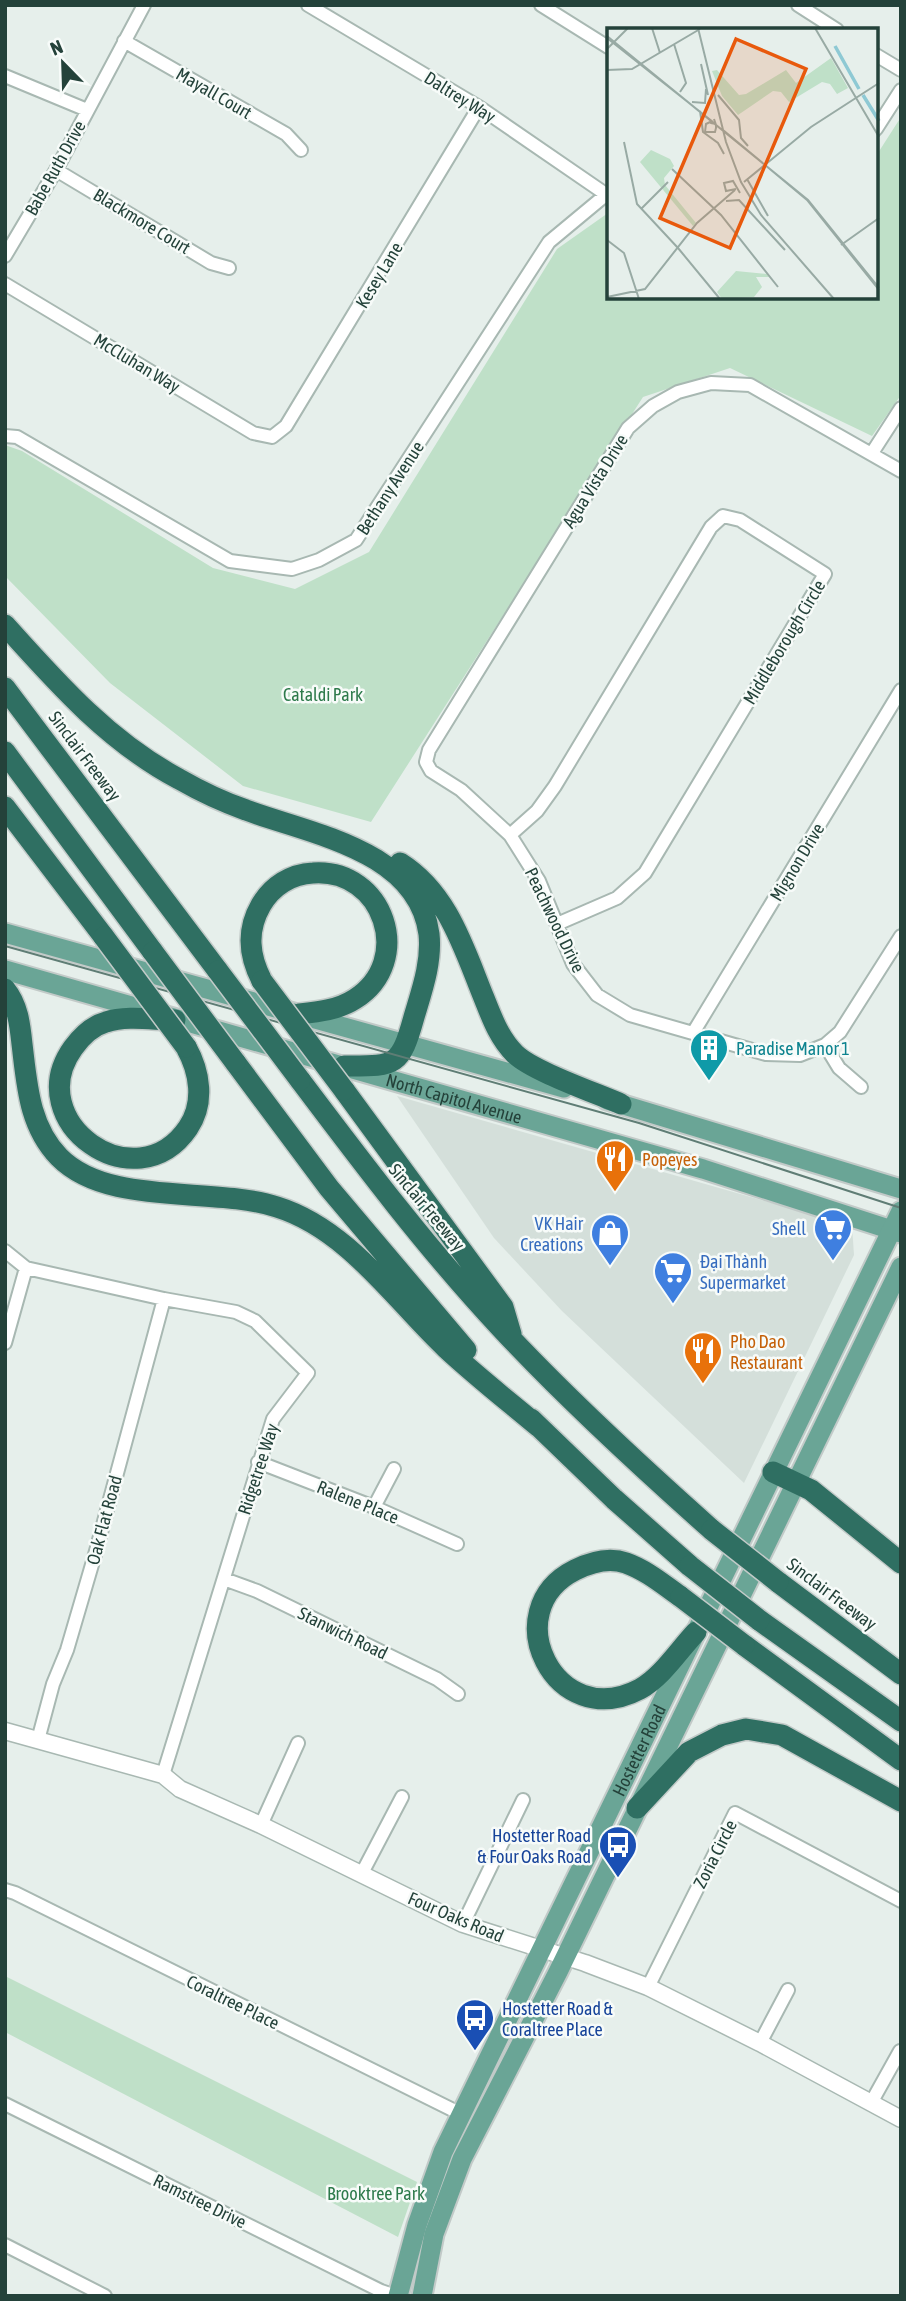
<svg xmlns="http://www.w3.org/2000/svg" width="906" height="2301" viewBox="0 0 906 2301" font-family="'Asap Condensed',sans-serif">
<rect width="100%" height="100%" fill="#e6efeb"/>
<path fill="#d4dfda" d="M397 1096 852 1226 854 1255 744 1483 562 1311 494 1238Z"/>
<path fill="#bfe0c8" d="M901 117V395L872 436 730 368 643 397 371 822 243 786 110 683 5 576V445L22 451 213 568 295 589 369 552 557 249 608 213V298H876V156Z
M5 1976 417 2182 398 2237 5 2032Z"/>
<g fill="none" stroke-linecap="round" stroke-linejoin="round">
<defs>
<path id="minor" d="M308 5 479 107 607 195
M541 5 608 47
M798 5 837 30
M124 41 286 134 301 150
M876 55 901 70
M5 76 87 110
M876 129 901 90
M56 170 211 263 229 268
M5 256 56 170 144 5
M5 284 253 433 272 437 286 426 479 107
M5 436 17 437 230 561 292 569 319 560 356 540 549 242 608 193
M872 453 901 408
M901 471 750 385 711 383 678 392 653 406 628 428 429 750 426 762 431 771 461 790 510 835 539 881 573 964 597 995 630 1015 766 1054 800 1055 825 1045 840 1032 901 936
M510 835 537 811 555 786 711 527 723 516 740 520 825 574 645 873 617 898 557 924
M693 1033 901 690
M825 1045 839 1068 861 1087
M5 1251 26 1268 164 1299 236 1312 255 1321 308 1373 273 1419 163 1775
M5 1343 26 1268
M258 1462 374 1507 457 1544
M374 1507 394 1469
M224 1579 257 1591 437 1679 458 1694
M38 1740 53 1684 67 1650 96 1551 164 1299
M261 1825 298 1743
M361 1875 402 1797
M5 1890 15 1893 461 2114
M463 1924 523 1800
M648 1987 735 1813 901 1901
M760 2043 788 1990
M871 2103 900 2051
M5 2104 381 2291 396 2296
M5 2245 105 2296"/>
<path id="tertiary" d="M5 1731 163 1775 180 1789 261 1825 463 1924 585 1963 648 1987 760 2043 901 2119"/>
<g id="primary">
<path d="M5 933 564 1088"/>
<path id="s1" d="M5 970 703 1169 901 1233"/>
<path d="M607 1100 901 1189"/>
<path id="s2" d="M398 2296 417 2225 443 2152 901 1211"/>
<path d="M422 2296 434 2234 462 2159 558 1972 901 1267"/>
</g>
<path id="motorway" d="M5 625C57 683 109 742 179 779 200 791 223 802 246 810 310 834 418 850 429 934 432 962 422 990 414 1017 400 1068 395 1066 344 1066
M5 688 218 971
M5 752 153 952
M5 807 104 937
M400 863C448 893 464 949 484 998 492 1018 499 1038 515 1054 532 1071 596 1093 621 1104
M262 981C249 956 246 931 261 905 272 886 291 874 313 873 384 868 415 961 355 999 338 1010 318 1012 299 1014
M5 989C18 1005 20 1025 22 1044 27 1085 29 1126 59 1157 108 1207 212 1186 277 1207 348 1229 395 1300 446 1348 476 1376 508 1401 539 1427
M175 1020C154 1020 127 1015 106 1022 92 1026 81 1037 73 1048 20 1122 136 1204 188 1128 205 1103 200 1072 186 1047
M235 1062 329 1188 466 1350
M300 1080C364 1165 428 1250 501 1328 567 1399 640 1466 712 1530
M344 1090 503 1307 511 1334
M531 1419 614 1499 690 1566
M773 1472 811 1490 901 1563
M778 1582 901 1674
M681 1597C664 1585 646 1570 626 1563 609 1557 591 1562 575 1570 495 1610 555 1734 640 1689 662 1677 679 1650 696 1632
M759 1620 901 1721
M744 1645 901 1760
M637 1808 689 1752 722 1735 746 1729 782 1735 901 1801"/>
</defs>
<use href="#minor" stroke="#a8b8b2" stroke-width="16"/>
<use href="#tertiary" stroke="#a8b8b2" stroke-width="19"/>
<use href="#primary" stroke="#c2cac8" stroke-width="23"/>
<use href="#motorway" stroke="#c2cac8" stroke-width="24"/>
<use href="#minor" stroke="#fff" stroke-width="12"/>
<use href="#tertiary" stroke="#fff" stroke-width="16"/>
<use href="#primary" stroke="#6aa596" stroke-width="19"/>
<use href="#motorway" stroke="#2f6f62" stroke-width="21"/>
<path stroke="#5f7d75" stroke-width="2" d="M5 946 639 1123 901 1208"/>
<defs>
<path id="motorway-bridge" d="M104 937 186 1047
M153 952 235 1062
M218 971 300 1080
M262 981 344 1090
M712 1530 778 1582
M690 1566 759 1620
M681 1597 744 1645"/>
</defs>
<use href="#motorway-bridge" stroke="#c2cac8" stroke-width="24" stroke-linecap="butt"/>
<use href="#motorway-bridge" stroke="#2f6f62" stroke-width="21"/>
</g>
<defs>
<symbol id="building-pin" viewBox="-11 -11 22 30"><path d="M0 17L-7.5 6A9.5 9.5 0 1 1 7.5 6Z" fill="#0f9aa8" stroke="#f7fbf9"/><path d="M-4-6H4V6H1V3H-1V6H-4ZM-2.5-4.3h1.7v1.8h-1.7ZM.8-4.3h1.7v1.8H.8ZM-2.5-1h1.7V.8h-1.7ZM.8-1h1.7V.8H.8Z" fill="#fff"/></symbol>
<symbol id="restaurant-pin" viewBox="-11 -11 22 30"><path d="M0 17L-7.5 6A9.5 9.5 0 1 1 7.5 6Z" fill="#e8710a" stroke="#f7fbf9"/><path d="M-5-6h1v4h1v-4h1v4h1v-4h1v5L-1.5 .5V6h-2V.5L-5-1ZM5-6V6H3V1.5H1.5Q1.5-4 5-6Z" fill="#fff"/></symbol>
<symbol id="supermarket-pin" viewBox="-11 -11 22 30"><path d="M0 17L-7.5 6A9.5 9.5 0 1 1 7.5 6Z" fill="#3f7fe0" stroke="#f7fbf9"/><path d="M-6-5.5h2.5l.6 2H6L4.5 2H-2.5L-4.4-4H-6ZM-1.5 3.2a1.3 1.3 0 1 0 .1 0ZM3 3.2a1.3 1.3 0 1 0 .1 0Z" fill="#fff"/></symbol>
<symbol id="shop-pin" viewBox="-11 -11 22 30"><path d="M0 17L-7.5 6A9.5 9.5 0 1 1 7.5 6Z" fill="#3f7fe0" stroke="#f7fbf9"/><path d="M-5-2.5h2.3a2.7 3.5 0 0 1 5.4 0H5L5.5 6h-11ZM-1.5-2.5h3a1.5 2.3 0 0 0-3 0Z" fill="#fff"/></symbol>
<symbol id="bus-pin" viewBox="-11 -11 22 30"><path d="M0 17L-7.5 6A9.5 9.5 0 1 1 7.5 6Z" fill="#1a4fb4" stroke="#f7fbf9"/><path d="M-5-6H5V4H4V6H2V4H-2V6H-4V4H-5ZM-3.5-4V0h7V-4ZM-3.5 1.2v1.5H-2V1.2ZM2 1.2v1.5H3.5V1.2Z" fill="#fff"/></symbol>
</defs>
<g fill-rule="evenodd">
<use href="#building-pin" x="687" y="1026" width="44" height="60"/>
<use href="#restaurant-pin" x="593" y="1137" width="44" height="60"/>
<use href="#supermarket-pin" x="811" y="1206" width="44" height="60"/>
<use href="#shop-pin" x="588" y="1211" width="44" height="60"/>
<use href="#supermarket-pin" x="651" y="1249" width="44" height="60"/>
<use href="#restaurant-pin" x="681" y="1329" width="44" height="60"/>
<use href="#bus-pin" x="596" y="1823" width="44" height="60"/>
<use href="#bus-pin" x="453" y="1996" width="44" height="60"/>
</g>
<g text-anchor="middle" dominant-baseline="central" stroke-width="5" stroke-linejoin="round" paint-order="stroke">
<g font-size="18" fill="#24423a" stroke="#f7fbf9">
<text transform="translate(214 93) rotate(30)">Mayall Court</text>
<text transform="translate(460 97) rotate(32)">Daltrey Way</text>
<text transform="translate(55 168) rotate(-61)">Babe Ruth Drive</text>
<text transform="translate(142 221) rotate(31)">Blackmore Court</text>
<text transform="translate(379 275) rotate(-59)">Kesey Lane</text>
<text transform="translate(137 363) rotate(31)">McCluhan Way</text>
<text transform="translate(595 481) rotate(-58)">Agua Vista Drive</text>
<text transform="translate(390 488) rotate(-57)">Bethany Avenue</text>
<text transform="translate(784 642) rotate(-59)">Middleborough Circle</text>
<text transform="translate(85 756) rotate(53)">Sinclair Freeway</text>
<text transform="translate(797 862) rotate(-59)">Mignon Drive</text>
<text transform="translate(555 920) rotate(64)">Peachwood Drive</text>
<text stroke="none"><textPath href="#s1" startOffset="467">North Capitol Avenue</textPath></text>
<text transform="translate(427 1207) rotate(50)">Sinclair Freeway</text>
<text transform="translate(258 1469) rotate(-72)">Ridgetree Way</text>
<text transform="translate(358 1502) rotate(22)">Ralene Place</text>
<text transform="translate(104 1520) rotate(-75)">Oak Flat Road</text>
<text transform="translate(832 1594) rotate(37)">Sinclair Freeway</text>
<text transform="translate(343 1633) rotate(26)">Stanwich Road</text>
<text stroke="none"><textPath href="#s2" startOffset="598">Hostetter Road</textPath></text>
<text transform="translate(715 1854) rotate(-63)">Zoria Circle</text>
<text transform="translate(456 1917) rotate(23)">Four Oaks Road</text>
<text transform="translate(233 2002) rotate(26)">Coraltree Place</text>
<text transform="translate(200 2201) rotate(26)">Ramstree Drive</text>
</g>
<g font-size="18" fill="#2d7a4b" stroke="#f7fbf9">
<text x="323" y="694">Cataldi Park</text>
<text x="376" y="2193">Brooktree Park</text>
</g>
<g font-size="18" fill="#0d838f" stroke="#f7fbf9" text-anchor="start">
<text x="736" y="1048">Paradise Manor 1</text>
</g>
<g font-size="18" fill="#c56008" stroke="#f7fbf9" text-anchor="start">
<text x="642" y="1159">Popeyes</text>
<text x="730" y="1341">Pho Dao<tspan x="730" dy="21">Restaurant</tspan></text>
</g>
<g font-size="18" fill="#366cbe" stroke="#f7fbf9" text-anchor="end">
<text x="583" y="1223">VK Hair<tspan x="583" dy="21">Creations</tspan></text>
<text x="806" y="1228">Shell</text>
<text x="700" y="1261" text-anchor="start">Đại Thành<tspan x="700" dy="21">Supermarket</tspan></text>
</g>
<g font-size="18" fill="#164399" stroke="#f7fbf9" text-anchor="end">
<text x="591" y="1835">Hostetter Road<tspan x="591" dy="21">&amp; Four Oaks Road</tspan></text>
<text x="502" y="2008" text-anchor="start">Hostetter Road &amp;<tspan x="502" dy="21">Coraltree Place</tspan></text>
</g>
</g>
<g transform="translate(607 28)">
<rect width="271" height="271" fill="#e6efeb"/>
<path d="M224 30 241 60 230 66 223 56 215 54 182 74 174 64 166 63 131 87 115 68 105 43 110 42 132 67 139 66 179 42 189 55ZM44 122 63 131 67 138 57 150 58 157 89 195 86 198 33 134ZM129 243 160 246 162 249H149L155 259 147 269 115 271 110 264Z" fill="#bfe0c8"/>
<path fill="none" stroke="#8ec9d4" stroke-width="3.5" d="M228 18 252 61M256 67 272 93"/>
<path fill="none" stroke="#98aaa4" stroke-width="2" d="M45 0 53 25M91 0 119 114 134 154 154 187 227 271M208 0 272 109M0 8 201 172 272 260M0 10 106 94M67 16 79 55 73 64M0 21 21 0M94 36 101 67M0 42 25 41 93 1M111 67 132 92 134 110 141 118M85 74 98 75 99 61M93 83 96 104 111 115 117 126M107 91 109 97V100L108 104H98L99 96 103 94 104 95 109 96M116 102 200 172 272 262M17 114 30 176 71 220M65 141 114 187 171 259M140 151 161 188M137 154 204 99 272 55M129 161 119 163 117 155 126 153 133 165M119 173 132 172 178 222M34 181 61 154M0 212 17 225 32 271M234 217 272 190M71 220 113 271M0 269 38 261 90 195 128 162"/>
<path fill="#e8590c" fill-opacity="0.15" stroke="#e8590c" stroke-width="3.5" d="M129 11 199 41 123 220 53 190Z"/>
<rect width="271" height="271" fill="none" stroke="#24423a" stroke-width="3.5"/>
</g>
<rect width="906" height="2301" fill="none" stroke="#24423a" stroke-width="14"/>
<g transform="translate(63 63) rotate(337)" stroke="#f7fbf9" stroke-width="5" paint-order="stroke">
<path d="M0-5L12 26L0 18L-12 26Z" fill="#24423a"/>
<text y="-10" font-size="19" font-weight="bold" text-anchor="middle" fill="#24423a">N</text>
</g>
</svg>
